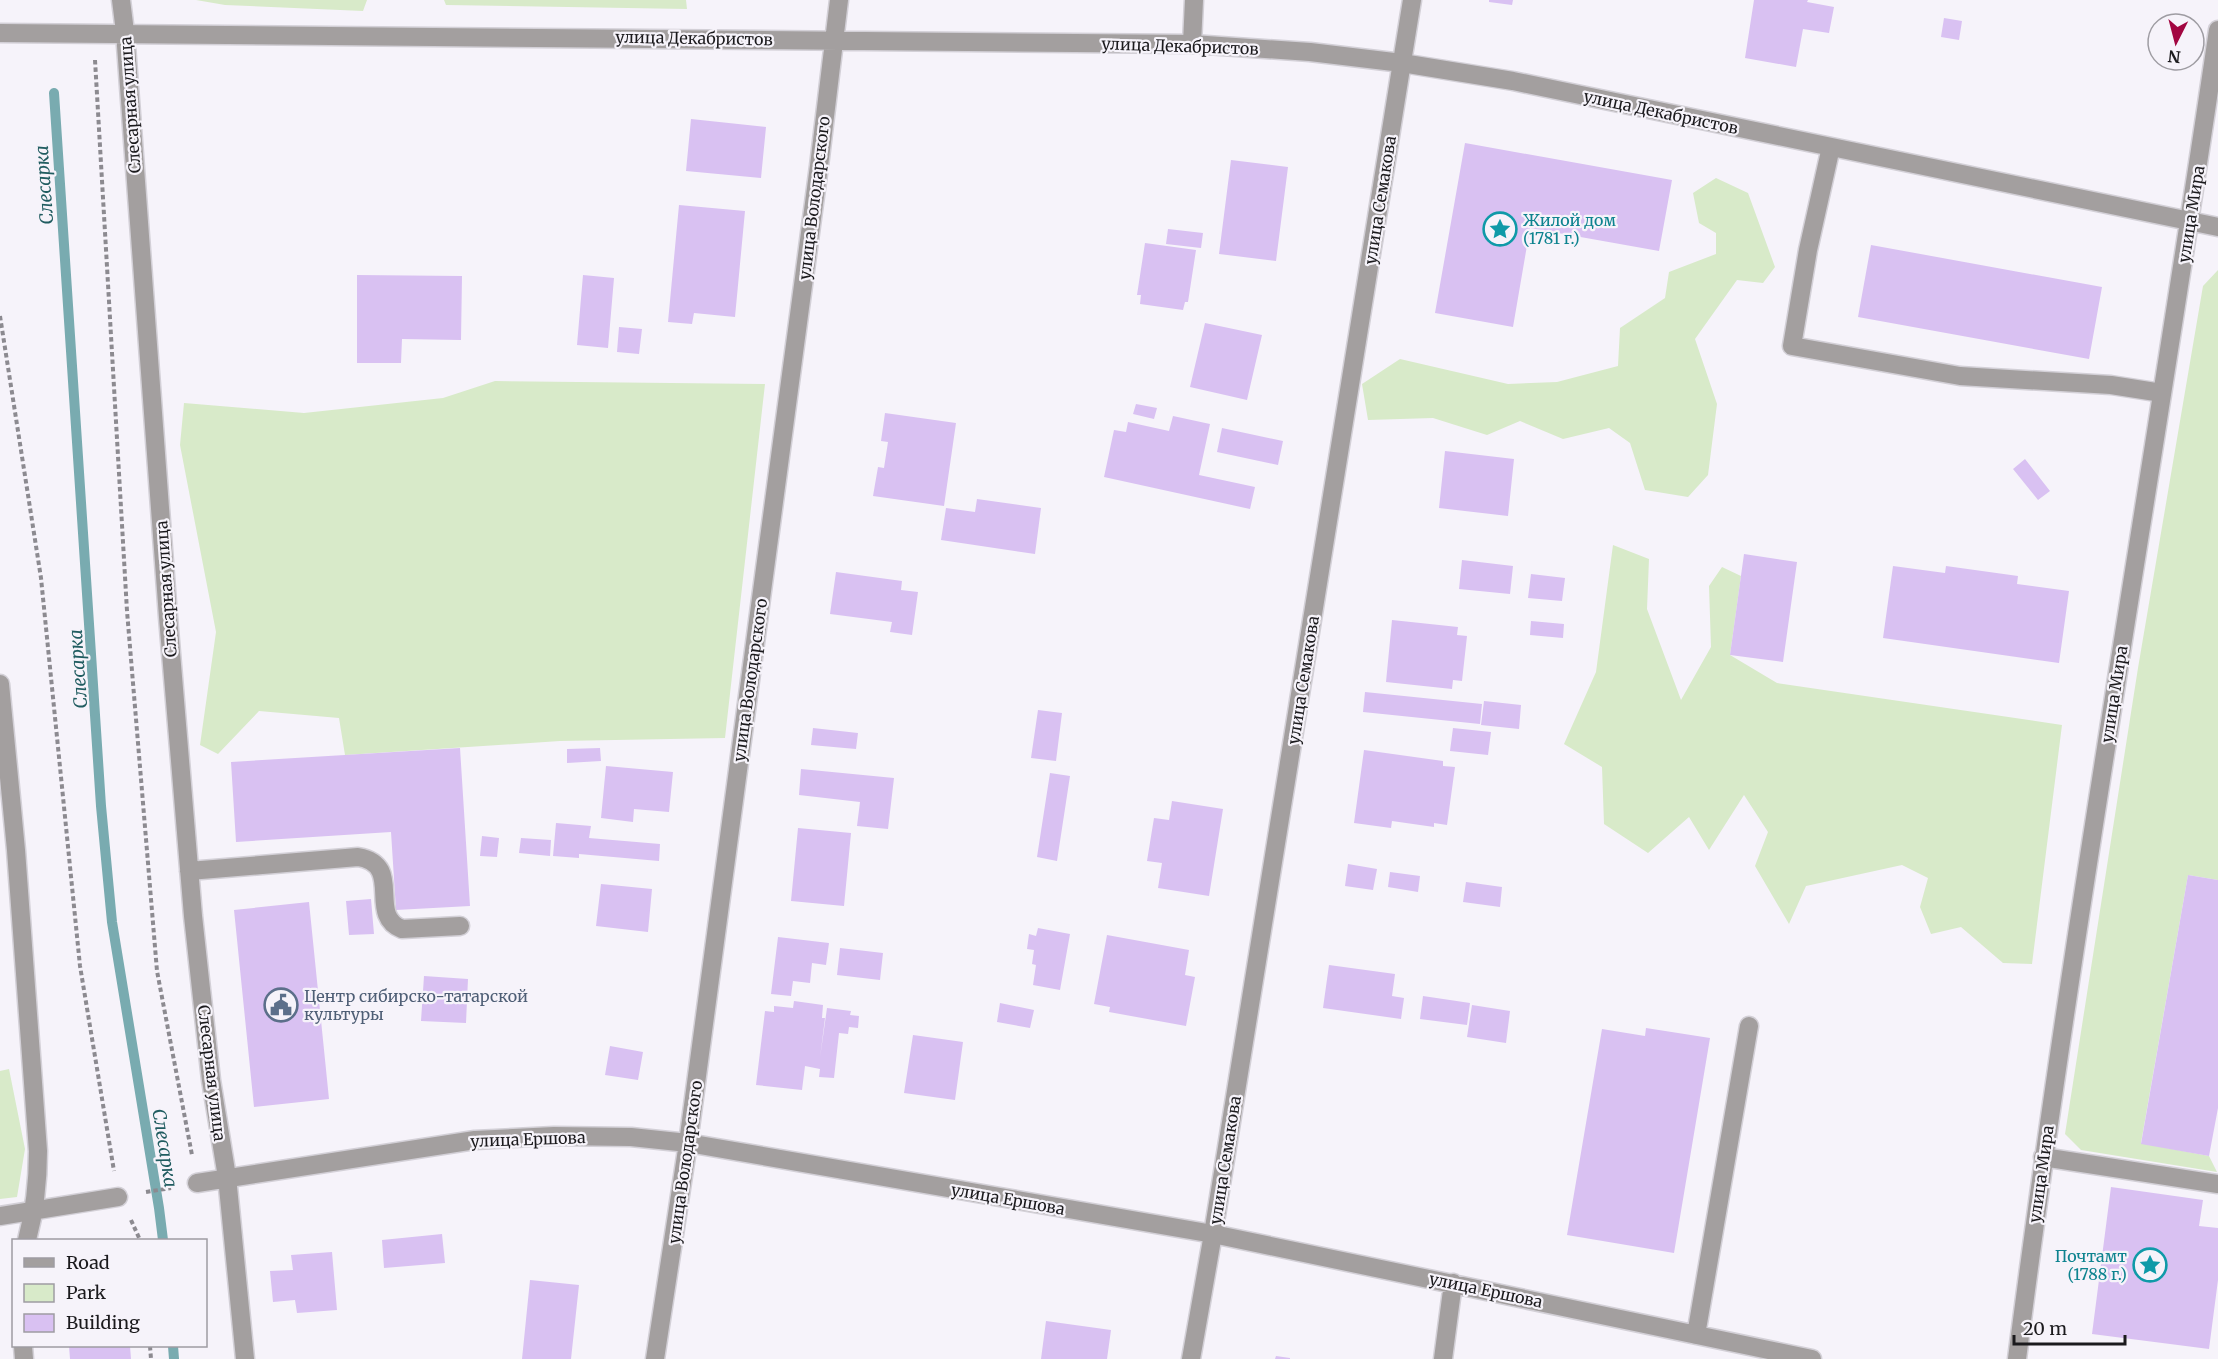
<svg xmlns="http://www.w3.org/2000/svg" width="2218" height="1359" viewBox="0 0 2218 1359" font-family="Merriweather,serif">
<rect width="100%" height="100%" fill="#f6f3fa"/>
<path fill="#d8eac9" d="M196 0H367L363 11 225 5Z
M444 0H686L687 9 446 5Z
M1716 178 1748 193 1775 267 1763 283 1737 280 1695 339 1717 404 1708 475 1688 497 1645 490 1630 443 1609 428 1563 439 1520 421 1487 435 1433 418 1368 420 1362 384 1400 359 1508 384 1557 382 1618 366 1620 328 1665 298 1669 272 1716 254V233L1699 223 1693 193Z
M2218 270V880L2188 875 2141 1143 2209 1156 2217 1172 2081 1150 2065 1134 2138 668 2203 286Z
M495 381 765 384 725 738 560 741 345 755 339 718 259 711 218 754 200 745 216 632 180 445 184 403 304 413 443 398Z
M1613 545 1649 559 1647 609 1681 700 1711 647 1709 586 1722 567 1741 576 1730 655 1777 683 2062 725 2032 964 2003 963 1961 927 1931 934 1920 907 1928 878 1902 865 1806 886 1789 924 1755 866 1768 832 1744 795 1709 850 1689 817 1648 853 1604 824 1602 767 1564 744 1596 672Z
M9 1069 25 1149 17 1197 0 1199V1071Z"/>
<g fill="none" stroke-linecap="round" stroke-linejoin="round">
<path stroke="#79abb0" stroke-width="10" d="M54 93 101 806 112 922 159 1208 163 1240
M173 1346 174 1359"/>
</g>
<path fill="#d9c1f2" d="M1489 0H1513L1512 5 1489 2Z
M1754 0H1808L1807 2 1834 7 1829 33 1803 29 1796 67 1745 58Z
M1944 18 1962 21 1959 40 1941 37Z
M691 119 766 127 761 178 686 171Z
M1465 143 1672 180 1659 251 1530 228 1513 327 1435 313Z
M1231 160 1288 167 1276 261 1219 254Z
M679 205 745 211 735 317 694 313 692 324 668 322Z
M1168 229 1203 233 1201 248 1166 244Z
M1145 243 1196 250 1188 302H1185L1183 310 1140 304 1141 295H1137Z
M1871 245 2102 287 2089 359 1858 317Z
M357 275 462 276 461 340 402 339 401 363H357Z
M583 275 614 278 608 348 577 345Z
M1205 323 1262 335 1247 400 1190 387Z
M619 327 642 329 639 354 617 352Z
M1136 404 1157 408 1154 419 1133 414Z
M885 413 956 423 944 506 873 496 878 467 884 468 888 442 881 441Z
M1173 416 1210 424 1199 475 1255 487 1250 509 1104 477 1114 430 1126 432 1128 422 1169 431Z
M1222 428 1283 441 1278 465 1217 452Z
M1445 451 1514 459 1508 516 1439 508Z
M2025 459 2050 491 2038 500 2013 469Z
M977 499 1041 508 1035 554 941 540 946 508 975 512Z
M1744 554 1797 562 1783 662 1730 655Z
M1462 560 1513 566 1510 594 1459 589Z
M1893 566 1945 573 1946 566 2018 576 2017 584 2069 591 2059 663 1883 638Z
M836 572 902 581 901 590 918 592 912 635 890 632 892 622 830 614Z
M1531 574 1565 578 1562 601 1528 598Z
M1392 620 1458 627 1457 635 1467 636 1462 681 1453 680 1452 689 1386 682Z
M1531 621 1564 624 1563 638 1530 635Z
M1365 692 1482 704 1480 724 1363 712Z
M1484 701 1521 705 1519 729 1481 725Z
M1038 710 1062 713 1056 761 1031 758Z
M813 728 858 733 856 749 811 745Z
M1453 728 1491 732 1488 755 1450 751Z
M460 748 470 906 396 910 391 832 236 842 231 762Z
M600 748 601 761 567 763V749Z
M1364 750 1443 761V766L1455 767 1447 825 1434 823V827L1392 821 1391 828 1354 823Z
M606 766 673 772 669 812 634 809 633 822 601 818Z
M801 769 894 778 888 829 857 826 860 802 799 795Z
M1050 773 1070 776 1057 861 1037 857Z
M1172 801 1223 809 1209 896 1158 888 1162 863 1147 861 1154 818 1169 820Z
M556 823 591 826 589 838 660 844 659 861 579 854V858L553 856Z
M798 828 851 833 844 906 791 901Z
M482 836 499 838 497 857 480 856Z
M521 838 551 840 550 856 519 853Z
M1348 864 1377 869 1373 890 1345 886Z
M1390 872 1420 876 1418 892 1388 887Z
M2188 875 2218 880V1108L2209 1156 2141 1144Z
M1466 882 1502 887 1500 907 1463 902Z
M601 884 652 889 648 932 596 926Z
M371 899 374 934 349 935 346 901Z
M309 902 329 1099 254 1107 234 910Z
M1038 928 1070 934 1060 990 1033 985 1036 965 1032 964 1034 950 1027 949 1029 934 1036 936Z
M1107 935 1189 950 1185 975 1195 977 1186 1026 1109 1012 1110 1007 1094 1004Z
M778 937 829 943 826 965 812 963 810 983 793 981 791 996 771 994Z
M840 948 883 953 880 980 837 975Z
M1329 965 1395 974 1392 996 1404 998 1401 1019 1323 1008Z
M424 976 468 979 466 1023 421 1021Z
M1423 996 1470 1003 1467 1025 1420 1019Z
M794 1001 823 1005 822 1018H825L820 1058 827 1008 851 1011 850 1015 859 1016 858 1028 849 1027 848 1034 839 1033 834 1078 819 1077 820 1069 805 1066 802 1090 756 1085 765 1011 774 1012V1006L793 1008Z
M1000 1003 1034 1010 1030 1028 997 1022Z
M1472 1005 1510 1011 1506 1043 1467 1037Z
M1646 1028 1710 1038 1674 1253 1567 1235 1602 1029 1645 1036Z
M913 1035 963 1042 955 1100 904 1093Z
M610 1046 643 1052 638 1080 605 1075Z
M2111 1187 2203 1200 2199 1226 2218 1228V1280L2209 1349 2092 1334Z
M442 1234 445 1263 384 1268 382 1240Z
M332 1252 337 1310 297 1313 295 1300 273 1302 270 1271 293 1270 291 1255Z
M530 1280 579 1285 571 1359H522Z
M1046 1321 1111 1330 1107 1359H1041Z
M69 1346H130L131 1359H70Z
M1276 1356 1290 1358V1359H1275Z"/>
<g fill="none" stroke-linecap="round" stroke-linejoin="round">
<defs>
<path id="minor" d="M121 0 125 32 168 617 193 916 211 1080 227 1177 245 1359
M0 33 1192 44 1310 52 1402 63 1513 81 2218 227
M1192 44 1194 0
M1831 147 1808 250 1792 346 1960 376 2111 385 2162 393
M0 684 16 850 38 1151C38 1182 35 1210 27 1240
M189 871 358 857C405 865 366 915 402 929L460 926
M2043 1157 2218 1184
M197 1183 475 1140 554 1136 631 1137 688 1143 1213 1234 1812 1359
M0 1216 118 1197
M1696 1335 1749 1026
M23 1346 24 1359
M655 1359 688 1143 819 166 839 0
M1191 1359 1213 1234 1412 0
M1443 1359 1453 1283
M2017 1359C2074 914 2153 473 2218 30"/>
</defs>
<use href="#minor" stroke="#d3d0d7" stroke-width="21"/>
<path stroke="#8c8a90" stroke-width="4" stroke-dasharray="4.5 3" stroke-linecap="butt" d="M95 60 127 611 157 971 192 1155
M0 316 41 578 80 966 114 1171
M146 1192 171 1188
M131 1220 140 1240
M150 1346 151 1359"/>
<use href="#minor" stroke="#a39f9f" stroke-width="18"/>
</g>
<defs>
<symbol id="sight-ring" viewBox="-11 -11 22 22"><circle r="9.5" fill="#f6f3fa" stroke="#0f9aa8" stroke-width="1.5"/><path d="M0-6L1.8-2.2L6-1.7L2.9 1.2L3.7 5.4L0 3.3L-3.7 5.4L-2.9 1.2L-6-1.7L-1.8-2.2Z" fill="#0f9aa8"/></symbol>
<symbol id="civic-ring" viewBox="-11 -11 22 22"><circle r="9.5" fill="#f6f3fa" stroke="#5c6f8a" stroke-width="1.5"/><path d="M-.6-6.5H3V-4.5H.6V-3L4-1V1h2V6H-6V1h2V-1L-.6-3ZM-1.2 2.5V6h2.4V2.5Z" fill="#5c6f8a"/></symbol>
</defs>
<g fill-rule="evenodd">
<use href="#sight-ring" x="1481" y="210" width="38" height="38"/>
<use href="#civic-ring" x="262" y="986" width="38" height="38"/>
<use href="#sight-ring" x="2131" y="1246" width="38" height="38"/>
</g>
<g text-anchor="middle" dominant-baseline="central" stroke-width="4.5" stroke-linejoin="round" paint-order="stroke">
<g font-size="16" fill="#1b1a1d" stroke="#f6f3fa">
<text transform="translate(694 38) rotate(1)">улица Декабристов</text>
<text transform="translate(1180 46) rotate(2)">улица Декабристов</text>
<text transform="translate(130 105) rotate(-94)">Слесарная улица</text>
<text transform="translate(1661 112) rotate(12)">улица Декабристов</text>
<text transform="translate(814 198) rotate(-83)">улица Володарского</text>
<text transform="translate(1380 200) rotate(-81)">улица Семакова</text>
<text transform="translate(2191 214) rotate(-81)">улица Мира</text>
<text transform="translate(166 589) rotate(-94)">Слесарная улица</text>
<text transform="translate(750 680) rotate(-82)">улица Володарского</text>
<text transform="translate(1303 680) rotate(-81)">улица Семакова</text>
<text transform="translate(2114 694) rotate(-81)">улица Мира</text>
<text transform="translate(212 1073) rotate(83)">Слесарная улица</text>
<text transform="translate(528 1139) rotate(-2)">улица Ершова</text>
<text transform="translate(1225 1160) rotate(-81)">улица Семакова</text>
<text transform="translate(685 1162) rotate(-82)">улица Володарского</text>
<text transform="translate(2041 1174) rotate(-82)">улица Мира</text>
<text transform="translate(1008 1199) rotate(10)">улица Ершова</text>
<text transform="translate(1486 1290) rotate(12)">улица Ершова</text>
</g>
<g font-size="16" fill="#0d838f" stroke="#f6f3fa" text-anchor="start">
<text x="1523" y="220">Жилой дом<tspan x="1523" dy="18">(1781 г.)</tspan></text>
<text x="2127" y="1256" text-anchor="end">Почтамт<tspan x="2127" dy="18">(1788 г.)</tspan></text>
</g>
<g font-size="16" fill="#4e5e75" stroke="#f6f3fa" text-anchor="start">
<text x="304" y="996">Центр сибирско-татарской<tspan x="304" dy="18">культуры</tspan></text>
</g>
<g font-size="18" font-style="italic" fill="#205c60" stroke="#f6f3fa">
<text transform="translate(44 185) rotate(-94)">Слесарка</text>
<text transform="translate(78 669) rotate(-94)">Слесарка</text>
<text transform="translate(165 1148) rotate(81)">Слесарка</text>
</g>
</g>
<rect x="12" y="1239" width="195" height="108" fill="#f6f3fa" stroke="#9e9ca2" stroke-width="1.5"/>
<rect x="24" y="1258" width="30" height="9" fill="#a39f9f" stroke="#9e9ca2" stroke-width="1.5"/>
<text x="66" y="1269" font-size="18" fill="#1b1a1d">Road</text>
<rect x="24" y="1284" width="30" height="18" fill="#d8eac9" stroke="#9e9ca2" stroke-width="1.5"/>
<text x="66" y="1299" font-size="18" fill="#1b1a1d">Park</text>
<rect x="24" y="1314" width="30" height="18" fill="#d9c1f2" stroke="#9e9ca2" stroke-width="1.5"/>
<text x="66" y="1329" font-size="18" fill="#1b1a1d">Building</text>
<g transform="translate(2176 42) rotate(186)"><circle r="28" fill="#f6f3fa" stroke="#9e9ca2" stroke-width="1.5"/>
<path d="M0-4.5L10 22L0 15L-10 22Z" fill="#a20641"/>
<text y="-9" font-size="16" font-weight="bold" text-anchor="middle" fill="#1b1a1d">N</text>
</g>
<path d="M2014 1335v9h111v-9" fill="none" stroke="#1b1a1d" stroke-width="3"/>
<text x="2023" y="1335" font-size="18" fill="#1b1a1d" stroke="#f6f3fa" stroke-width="4.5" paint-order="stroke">20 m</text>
</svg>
